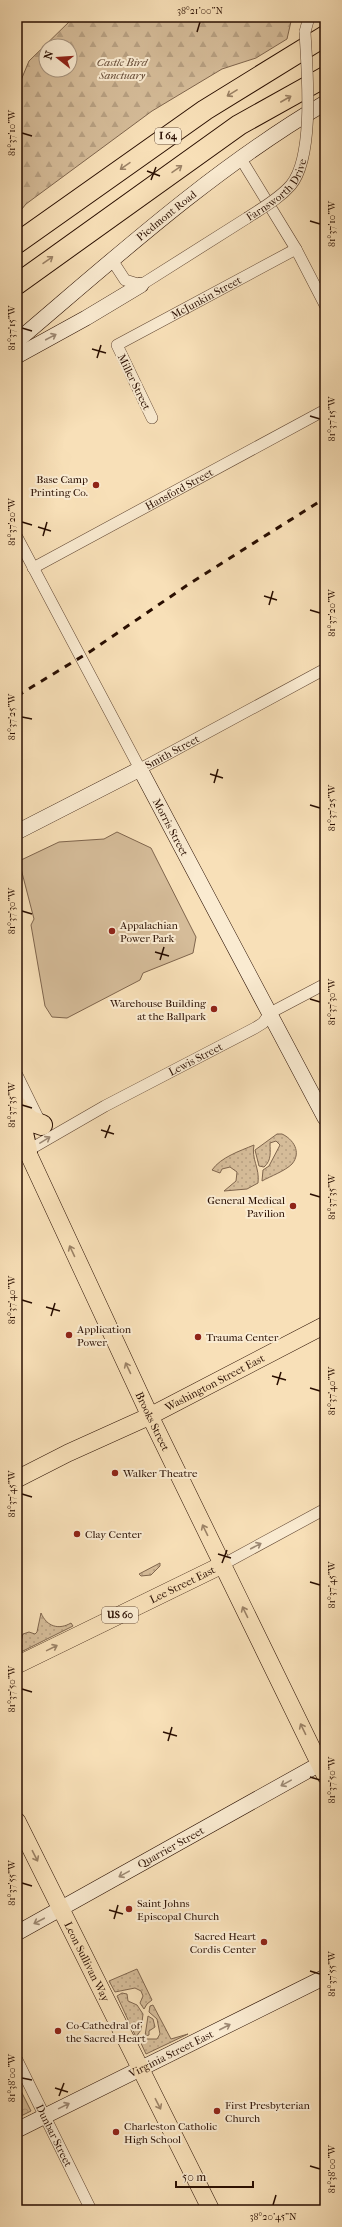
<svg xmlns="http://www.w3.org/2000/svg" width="342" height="2227" viewBox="0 0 342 2227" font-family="'IM FELL French Canon',serif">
<defs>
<pattern id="forest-firs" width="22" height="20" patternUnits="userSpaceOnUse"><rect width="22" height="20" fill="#d5bc99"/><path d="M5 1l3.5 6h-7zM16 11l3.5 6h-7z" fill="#b7a082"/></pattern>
<pattern id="park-crowns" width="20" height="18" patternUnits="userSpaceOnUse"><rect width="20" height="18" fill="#d5bc99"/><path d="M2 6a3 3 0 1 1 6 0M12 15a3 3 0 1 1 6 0" fill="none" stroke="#b7a082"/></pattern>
<pattern id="garden-dots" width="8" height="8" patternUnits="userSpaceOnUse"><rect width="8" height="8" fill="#d5bc99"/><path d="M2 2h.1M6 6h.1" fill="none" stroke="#b7a082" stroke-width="1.8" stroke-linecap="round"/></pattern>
</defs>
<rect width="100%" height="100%" fill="#f8e0b8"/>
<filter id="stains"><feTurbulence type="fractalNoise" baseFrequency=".005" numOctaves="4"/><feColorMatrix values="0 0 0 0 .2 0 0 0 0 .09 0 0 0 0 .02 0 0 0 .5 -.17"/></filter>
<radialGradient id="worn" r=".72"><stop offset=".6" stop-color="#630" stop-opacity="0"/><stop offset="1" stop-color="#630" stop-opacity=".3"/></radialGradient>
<path fill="#d5bc99" stroke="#7f654d" d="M117 832 151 848 196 937 193 953 143 973 140 980 67 1018 52 1017 45 1006 31 925 34 919 19 861 59 842 104 839Z"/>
<path fill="url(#forest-firs)" stroke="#7f654d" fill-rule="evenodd" d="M84 17H292L287 39 256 58 222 69 152 111 26 204 17 215V100L19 85 29 61 72 19ZM46 46H70V70H46Z"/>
<path fill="url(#park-crowns)" stroke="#7f654d" d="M17 2083 31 2111 17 2118Z"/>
<path fill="url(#garden-dots)" stroke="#7f654d" d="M277 1134H282C293 1139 302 1152 292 1164 285 1171 271 1176 262 1181L263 1170 269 1166 280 1145 276 1141 270 1143C270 1152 272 1160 264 1167L259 1166 255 1150Z
M254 1145C251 1159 260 1168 258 1183L247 1189 224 1191 236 1181 237 1172 230 1167 222 1169 220 1173 212 1170C221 1157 240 1151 254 1145Z
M160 1563V1566L151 1575 141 1576 139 1574Z
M41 1613C47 1627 59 1630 71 1623L73 1626 17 1654V1640H21L23 1634 29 1632 35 1634 37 1632Z
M137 1969 152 2000 147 2004 144 2009 140 2003 143 1996 141 1991 135 1988 115 1992 109 1981Z
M122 1993 127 1994 128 2001 137 2005 143 2014 141 2030 136 2037 117 1996Z
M153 2005 171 2039 188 2034 146 2054 139 2039H157L160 2034 157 2019 149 2012 150 2006Z
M148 2016 153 2019 155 2027 149 2031V2035L145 2036Z"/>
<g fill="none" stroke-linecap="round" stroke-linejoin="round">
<defs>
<g id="street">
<path d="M305 32 309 17"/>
<path d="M241 159 296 249 325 305"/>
<path d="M112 260 125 280 141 285 247 218"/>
<path id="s1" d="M152 418 117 345 296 249"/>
<path id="s2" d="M17 537 140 769 325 669"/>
<path id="s3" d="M33 568 325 410"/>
<path d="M17 1075 41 1124"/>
<path id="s4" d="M27 1151 105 1106 255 1028 263 1023 270 1013 325 984"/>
<path d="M222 1565 325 1509"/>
<path id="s5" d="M17 2060 91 2210"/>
</g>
<g id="secondary">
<path id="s6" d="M17 341C116 257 213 169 325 103"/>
<path d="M17 356 86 318 141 285"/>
<path id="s7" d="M17 832 140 769 325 1118"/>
<path id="s8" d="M17 1933 325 1761"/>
<path id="s9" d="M17 2130 325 1977"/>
</g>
<g id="primary">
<path id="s10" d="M27 1151 150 1416 325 1775"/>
<path id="s11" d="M17 1479 68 1453 150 1416 325 1325"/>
<path id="s12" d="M17 1665 222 1565"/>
<path id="s13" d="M17 1821 211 2210"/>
</g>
<path id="highway" d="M17 243 205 110 325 36
M17 284 239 125 325 77
M17 1106 27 1151
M19 1110 31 1121 42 1125"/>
</defs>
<use href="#street" stroke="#5d422f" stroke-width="12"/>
<use href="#secondary" stroke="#290e01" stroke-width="16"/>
<use href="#primary" stroke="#290e01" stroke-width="18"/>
<use href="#highway" stroke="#290e01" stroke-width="22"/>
<use href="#street" stroke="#faebd1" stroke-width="11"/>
<use href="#secondary" stroke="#faebd1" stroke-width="15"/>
<use href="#primary" stroke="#f8e0b8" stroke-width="17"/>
<use href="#highway" stroke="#f8e0b8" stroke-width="20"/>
<path stroke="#290e01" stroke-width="3" stroke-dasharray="7 7" stroke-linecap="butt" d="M17 696 91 651 189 584 325 498"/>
<defs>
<g id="street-bridge">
<path id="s14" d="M247 218C262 208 279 199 291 185 315 156 307 69 305 32"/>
</g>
</defs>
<use href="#street-bridge" stroke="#5d422f" stroke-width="12" stroke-linecap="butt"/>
<use href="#street-bridge" stroke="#faebd1" stroke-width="11"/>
</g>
<defs><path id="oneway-shaft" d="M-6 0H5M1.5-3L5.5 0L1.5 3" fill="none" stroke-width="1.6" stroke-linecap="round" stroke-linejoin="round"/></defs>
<g stroke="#9b8266">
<use href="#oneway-shaft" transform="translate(232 93) rotate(148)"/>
<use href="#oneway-shaft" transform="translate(286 99) rotate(-30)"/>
<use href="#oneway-shaft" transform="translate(125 166) rotate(145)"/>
<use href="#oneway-shaft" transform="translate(177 169) rotate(-35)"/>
<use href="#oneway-shaft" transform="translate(48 260) rotate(-35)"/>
<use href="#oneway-shaft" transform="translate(72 1251) rotate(-115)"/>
<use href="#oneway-shaft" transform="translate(128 1368) rotate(-115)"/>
<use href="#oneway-shaft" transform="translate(205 1530) rotate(-116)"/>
<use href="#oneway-shaft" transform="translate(245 1612) rotate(-116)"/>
<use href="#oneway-shaft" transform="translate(52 1648) rotate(-26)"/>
<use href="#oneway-shaft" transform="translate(303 1729) rotate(-116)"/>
<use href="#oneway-shaft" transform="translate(35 1856) rotate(63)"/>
<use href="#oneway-shaft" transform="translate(158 2104) rotate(63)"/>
</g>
<g stroke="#9c8873">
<use href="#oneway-shaft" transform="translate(51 337) rotate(-28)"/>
<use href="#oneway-shaft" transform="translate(45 1140) rotate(-31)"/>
<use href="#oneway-shaft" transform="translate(256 1546) rotate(-28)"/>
<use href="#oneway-shaft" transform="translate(286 1783) rotate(151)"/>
<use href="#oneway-shaft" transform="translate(124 1874) rotate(151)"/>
<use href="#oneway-shaft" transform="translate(39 1921) rotate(152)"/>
<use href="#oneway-shaft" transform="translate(225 2027) rotate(-27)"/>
<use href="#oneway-shaft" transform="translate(64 2106) rotate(-26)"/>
</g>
<path fill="none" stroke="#290e01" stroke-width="1.5" d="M197 32 200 22M22 133 32 136M147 171 160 176M151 180 156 167M310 221 320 224M22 328 32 331M92 349 106 353M97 358 101 345M310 416 320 419M22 522 32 525M38 527 51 531M43 536 47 522M264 596 277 600M269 605 273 591M310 610 320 613M22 717 32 719M210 774 223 778M214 783 218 769M310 805 320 808M22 911 32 914M155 952 169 956M160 960 164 947M310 999 320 1002M22 1105 32 1108M101 1130 114 1134M105 1138 110 1125M310 1194 320 1197M22 1300 32 1303M46 1307 60 1311M51 1316 55 1303M272 1376 286 1380M277 1385 281 1372M310 1388 320 1391M22 1494 32 1497M218 1554 231 1558M222 1563 227 1550M310 1582 320 1585M22 1689 32 1692M163 1732 177 1736M168 1741 172 1727M310 1777 320 1780M22 1883 32 1886M109 1910 123 1914M114 1919 118 1905M310 1971 320 1974M22 2078 32 2080M55 2088 68 2092M59 2096 64 2083M310 2166 320 2169M273 2205 276 2195"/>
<g fill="#8f2418" stroke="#faebd1" stroke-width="1.5">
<circle cx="96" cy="485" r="4"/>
<circle cx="112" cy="931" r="4"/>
<circle cx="214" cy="1009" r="4"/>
<circle cx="293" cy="1206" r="4"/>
<circle cx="69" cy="1335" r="4"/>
<circle cx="198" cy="1337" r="4"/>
<circle cx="115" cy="1473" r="4"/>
<circle cx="77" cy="1534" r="4"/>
<circle cx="129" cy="1909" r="4"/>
<circle cx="264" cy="1942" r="4"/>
<circle cx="58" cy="2031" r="4"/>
<circle cx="217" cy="2111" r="4"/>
<circle cx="116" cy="2132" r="4"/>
</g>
<g text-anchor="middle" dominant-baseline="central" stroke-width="4" stroke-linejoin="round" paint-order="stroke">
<g fill="#faebd1" stroke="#68503f" stroke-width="1">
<rect x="155" y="128" width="26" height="16" rx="3"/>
<rect x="102" y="1607" width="36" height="16" rx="3"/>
</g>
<g font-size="10" font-weight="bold" fill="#290e01">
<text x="168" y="136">I 64</text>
<text x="120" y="1615">US 60</text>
</g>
<g font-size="11" font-style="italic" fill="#654b36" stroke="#faebd1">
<text x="122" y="62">Castle Bird<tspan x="122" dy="13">Sanctuary</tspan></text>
</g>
<g font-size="11" fill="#290e01" stroke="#faebd1">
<text stroke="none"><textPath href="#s14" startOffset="42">Farnsworth Drive</textPath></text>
<text stroke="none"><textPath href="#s6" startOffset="195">Piedmont Road</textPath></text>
<text stroke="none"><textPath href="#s1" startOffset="182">McJunkin Street</textPath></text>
<text transform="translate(134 382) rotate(64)">Miller Street</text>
<text stroke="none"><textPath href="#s3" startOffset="166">Hansford Street</textPath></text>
<text stroke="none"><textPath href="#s2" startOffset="299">Smith Street</textPath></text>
<text stroke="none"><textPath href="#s7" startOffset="204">Morris Street</textPath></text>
<text stroke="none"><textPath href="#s4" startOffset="192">Lewis Street</textPath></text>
<text stroke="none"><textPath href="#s11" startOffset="220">Washington Street East</textPath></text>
<text stroke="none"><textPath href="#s10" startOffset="298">Brooks Street</textPath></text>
<text stroke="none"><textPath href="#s12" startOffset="184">Lee Street East</textPath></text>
<text stroke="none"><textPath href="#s8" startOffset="176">Quarrier Street</textPath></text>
<text stroke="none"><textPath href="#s13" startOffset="157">Leon Sullivan Way</textPath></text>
<text stroke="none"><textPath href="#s9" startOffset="172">Virginia Street East</textPath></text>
<text stroke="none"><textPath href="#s5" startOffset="84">Dunbar Street</textPath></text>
</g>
<g font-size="11" fill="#290e01" stroke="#faebd1" text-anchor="start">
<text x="88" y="479" text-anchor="end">Base Camp<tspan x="88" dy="13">Printing Co.</tspan></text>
<text x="120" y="925">Appalachian<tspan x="120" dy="13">Power Park</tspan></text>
<text x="206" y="1003" text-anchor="end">Warehouse Building<tspan x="206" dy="13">at the Ballpark</tspan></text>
<text x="285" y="1200" text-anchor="end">General Medical<tspan x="285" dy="13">Pavilion</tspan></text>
<text x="77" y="1329">Application<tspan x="77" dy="13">Power</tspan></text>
<text x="206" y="1337">Trauma Center</text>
<text x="123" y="1473">Walker Theatre</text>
<text x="85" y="1534">Clay Center</text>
<text x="137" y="1903">Saint Johns<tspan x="137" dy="13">Episcopal Church</tspan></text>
<text x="256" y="1936" text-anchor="end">Sacred Heart<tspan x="256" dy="13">Cordis Center</tspan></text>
<text x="66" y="2025">Co-Cathedral of<tspan x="66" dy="13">the Sacred Heart</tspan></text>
<text x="225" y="2105">First Presbyterian<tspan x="225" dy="13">Church</tspan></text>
<text x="124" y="2126">Charleston Catholic<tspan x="124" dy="13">High School</tspan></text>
</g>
</g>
<rect width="342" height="2227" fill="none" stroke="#f8e0b8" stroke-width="44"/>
<g transform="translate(58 58) rotate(287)"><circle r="19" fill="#faebd1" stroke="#a6937e"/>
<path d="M0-3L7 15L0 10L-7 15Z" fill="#8f2418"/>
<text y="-6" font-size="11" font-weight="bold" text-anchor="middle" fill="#290e01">N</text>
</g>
<path d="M176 2181v6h77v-6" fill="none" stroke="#290e01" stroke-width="2"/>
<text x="182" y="2181" font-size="12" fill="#290e01" stroke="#faebd1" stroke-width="3" paint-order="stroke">50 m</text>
<rect x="22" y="22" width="298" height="2183" fill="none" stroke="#290e01" stroke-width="1.5"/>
<g font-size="10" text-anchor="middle" fill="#290e01">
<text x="200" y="14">38°21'00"N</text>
<text transform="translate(11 133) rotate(-90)" y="4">81°37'10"W</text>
<text transform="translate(331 224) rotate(-90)" y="4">81°37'10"W</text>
<text transform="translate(11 328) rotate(-90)" y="4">81°37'15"W</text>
<text transform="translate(331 419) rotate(-90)" y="4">81°37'15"W</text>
<text transform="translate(11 522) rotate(-90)" y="4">81°37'20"W</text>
<text transform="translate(331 613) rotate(-90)" y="4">81°37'20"W</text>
<text transform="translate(11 717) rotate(-90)" y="4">81°37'25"W</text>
<text transform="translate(331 808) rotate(-90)" y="4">81°37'25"W</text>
<text transform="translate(11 911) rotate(-90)" y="4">81°37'30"W</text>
<text transform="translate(331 1002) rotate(-90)" y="4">81°37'30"W</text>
<text transform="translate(11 1105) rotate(-90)" y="4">81°37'35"W</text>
<text transform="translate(331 1197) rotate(-90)" y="4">81°37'35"W</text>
<text transform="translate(11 1300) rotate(-90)" y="4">81°37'40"W</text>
<text transform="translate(331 1391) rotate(-90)" y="4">81°37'40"W</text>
<text transform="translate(11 1494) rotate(-90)" y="4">81°37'45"W</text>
<text transform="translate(331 1585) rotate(-90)" y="4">81°37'45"W</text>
<text transform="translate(11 1689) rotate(-90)" y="4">81°37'50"W</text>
<text transform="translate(331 1780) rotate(-90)" y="4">81°37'50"W</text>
<text transform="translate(11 1883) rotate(-90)" y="4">81°37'55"W</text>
<text transform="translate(331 1974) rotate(-90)" y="4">81°37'55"W</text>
<text transform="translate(11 2078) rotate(-90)" y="4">81°38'00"W</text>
<text transform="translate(331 2169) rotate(-90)" y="4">81°38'00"W</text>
<text x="273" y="2220">38°20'45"N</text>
</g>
<rect width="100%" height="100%" filter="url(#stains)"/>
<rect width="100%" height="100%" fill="url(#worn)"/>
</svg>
